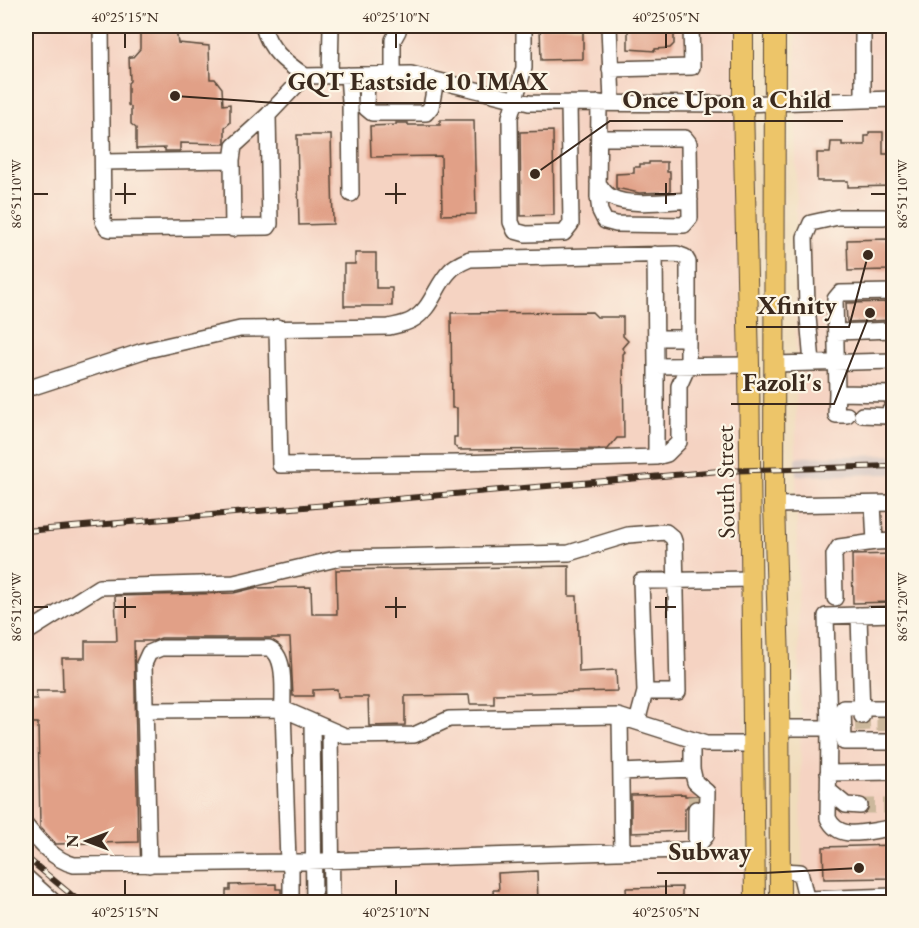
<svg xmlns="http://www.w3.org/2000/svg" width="919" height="928" viewBox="0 0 919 928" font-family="'EB Garamond',serif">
<rect width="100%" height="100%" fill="#fcf5e5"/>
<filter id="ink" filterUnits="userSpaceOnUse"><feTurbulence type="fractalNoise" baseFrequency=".0167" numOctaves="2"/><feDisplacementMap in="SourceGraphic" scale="12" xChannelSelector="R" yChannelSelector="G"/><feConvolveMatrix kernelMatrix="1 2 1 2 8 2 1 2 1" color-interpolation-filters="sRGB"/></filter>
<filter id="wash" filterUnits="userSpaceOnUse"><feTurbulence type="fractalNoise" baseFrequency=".008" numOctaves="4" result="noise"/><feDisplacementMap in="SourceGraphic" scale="24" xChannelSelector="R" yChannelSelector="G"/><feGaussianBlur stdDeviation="1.35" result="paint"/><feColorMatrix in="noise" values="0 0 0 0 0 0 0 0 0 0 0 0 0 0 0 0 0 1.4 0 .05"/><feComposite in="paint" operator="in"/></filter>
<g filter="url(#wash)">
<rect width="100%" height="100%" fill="#f0dcbb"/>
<path fill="#f5d3c2" d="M26 26H740L746 902H26Z
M796 26H893V455L796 457Z
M893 474V902H803L796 476Z"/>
<path fill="#d1c0bd" d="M893 455V474L796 476V457Z"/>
<g id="blocks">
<path fill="#e1a087" d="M540 26H583V59L541 60Z
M628 26H674V44L670 48 655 49V51L628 49Z
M140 30H176L178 43 209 46 210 79H215L222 88 223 105 230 104V123L225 127V144L180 143V151H165V148L136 149V128L131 124V107L128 105V83L130 81 129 57H133L140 49Z
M440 120H474L476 214 442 215 441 156 371 157 370 126 396 125V123H408V125H440Z
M553 131 554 215 521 216 520 132Z
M869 132H883V154H894V186L848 187V181H817V153H830L831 142H842V145H865V136H869Z
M297 135H331L333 224 299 225Z
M649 162H667V172H670V192L639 193 616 188V174L634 173V167H640V164H649Z
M888 239V270L848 271 847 240Z
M355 253H376V288H392V306H344V264H355Z
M894 302V320L847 322 846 303Z
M592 312 597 317H623V336L628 341 622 348 625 352 623 354 624 438H617L608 449 458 450 454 445V437H457V408H452L451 313Z
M894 554V602L853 603 852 555Z
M569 566V596H577L579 672 616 670 617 691 494 694V704H470L469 695 405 696V725L369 726 368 697H338L337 689 313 690V696H293L290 638H161L153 641H134L138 842 56 844 40 827 38 723H26V699H37L36 691H63L62 658H85V641H117L115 596 234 593 254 588 311 587 312 614H337L336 570Z
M685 794V796H697V799L691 801 685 809V831L631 833V795Z
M894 845V878L824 879 823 847Z
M537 871 538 903H494L493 890H499L498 873Z
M276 884V889H281V903H226V890H230V885Z
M682 887V903H627L626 888Z"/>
</g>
</g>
<g filter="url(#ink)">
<use href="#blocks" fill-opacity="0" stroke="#564536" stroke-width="1.5"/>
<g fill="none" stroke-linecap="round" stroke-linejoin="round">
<path stroke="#ccb89c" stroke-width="15" stroke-dasharray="15 8" stroke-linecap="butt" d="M862 716 863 734
M884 716V733
M695 796 696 809
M860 806H894"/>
<defs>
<path id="minor" d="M101 26 103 221 107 228 110 229 268 227 270 224 268 115
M263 26C269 50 285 62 305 76
M524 26V68L510 117 511 222 515 231 526 234 564 233 571 224 569 103
M609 26 612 103
M610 69 692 67 691 26
M393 74V40L398 31V26
M348 75 350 102 351 194
M367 75 366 108 372 113H426L431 107 436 80
M305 76 411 74 529 103 743 104 894 99
M330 76 331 26
M863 100V26
M599 138H685L689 143 690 218 684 225 616 224 605 221 600 211 598 197 599 103
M232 160 233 229
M103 162 232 160 234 146 268 115 305 76
M598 183C602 189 605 194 611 197 629 207 669 201 690 200
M655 254 656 366 749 365
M894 292 840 293 835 299 837 393 894 394
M277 327 280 465 459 463 656 457V366
M836 332 894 330
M656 338H688
M812 363 807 305 805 237 811 223 838 217H884
M774 364 894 361
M26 387H33L143 351 240 329 389 327C397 325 405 324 412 320 432 309 435 286 450 271 455 265 463 262 470 259L677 254 685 257 688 262V366L679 386V442L667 454 656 457
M837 393 836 415H847
M862 415 887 416 894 404
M873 504 875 542 894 541
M774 505 894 503
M835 598 834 555 839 547 875 542
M859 615 862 716
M26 633 99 587 234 583 340 558 569 553 628 535 666 532 673 538 675 544 678 692H645L637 722
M645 692 641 581 751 579
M894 708H843L844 742H894
M145 710 283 709 288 862
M620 717 622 852
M312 722 314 902
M779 728H829L828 818C840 844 870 829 894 828
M844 728H829L826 616 894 614
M330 730 332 902
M621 772 692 769
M828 773 894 772
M828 790 846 805 860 806
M696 809V848
M26 826C39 842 54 860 74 865L291 862
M149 865 144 664 149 653 161 648H269C287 656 282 691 283 709L345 736 414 735 449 719 618 716 706 744H753
M780 871 800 872 807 902
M26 877 54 902
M806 899 894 896
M291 902V862L682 850 696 848 706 836 707 792 695 782 692 769V740"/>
<path id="major" d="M743 26V104L749 365 755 902
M775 26 774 505 779 662 780 902"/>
</defs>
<use href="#minor" stroke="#564536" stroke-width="18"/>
<use href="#major" stroke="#564536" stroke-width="22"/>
<use href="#minor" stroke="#fff" stroke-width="15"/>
<use href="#major" stroke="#edc569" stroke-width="20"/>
<defs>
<path id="rail" d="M26 531 720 471 894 466
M26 857 80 902"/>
</defs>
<use href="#rail" stroke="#3b2a1e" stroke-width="6"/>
<use href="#rail" stroke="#fcf5e5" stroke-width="4" stroke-dasharray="11" stroke-linecap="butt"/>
</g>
</g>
<path fill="none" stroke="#3b2a1e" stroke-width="2" d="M125 33V48M396 33V48M666 33V48M125 183V204M396 183V204M666 183V204M33 194H48M115 194H136M385 194H406M655 194H676M871 194H886M125 597V618M396 597V618M666 597V618M33 607H48M115 607H136M385 607H406M655 607H676M871 607H886M125 880V895M396 880V895M666 880V895"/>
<g text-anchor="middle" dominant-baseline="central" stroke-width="4.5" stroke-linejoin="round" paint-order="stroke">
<g font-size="24" fill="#3b2a1e" stroke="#fcf5e5">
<text transform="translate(725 482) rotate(-91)">South Street</text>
</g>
</g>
<path fill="none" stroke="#3b2a1e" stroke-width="2" d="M175 96L276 103H560M535 174L610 121H843M868 255L849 327H746M870 313L834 404H731M859 868L764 873H657"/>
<g fill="#3b2a1e" stroke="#fcf5e5" stroke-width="2">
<circle cx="175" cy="96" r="6"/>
<circle cx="535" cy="174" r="6"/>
<circle cx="868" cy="255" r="6"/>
<circle cx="870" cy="313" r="6"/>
<circle cx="859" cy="868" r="6"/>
</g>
<g font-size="26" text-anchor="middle" font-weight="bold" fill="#3b2a1e" stroke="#fcf5e5" stroke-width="4.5" stroke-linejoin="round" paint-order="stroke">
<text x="418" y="90">GQT Eastside 10 IMAX</text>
<text x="727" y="108">Once Upon a Child</text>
<text x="797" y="314">Xfinity</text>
<text x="782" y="391">Fazoli's</text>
<text x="710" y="860">Subway</text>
</g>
<rect width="919" height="928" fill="none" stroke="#fcf5e5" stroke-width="66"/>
<g transform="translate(87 841) rotate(270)" stroke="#fcf5e5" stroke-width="4.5" paint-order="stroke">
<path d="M0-4.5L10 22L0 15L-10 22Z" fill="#3b2a1e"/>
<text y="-9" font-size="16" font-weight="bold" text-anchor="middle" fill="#3b2a1e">N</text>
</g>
<rect x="33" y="33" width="853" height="862" fill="none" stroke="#3b2a1e" stroke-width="2"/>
<g font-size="15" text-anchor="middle" fill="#3b2a1e">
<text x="125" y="22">40°25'15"N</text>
<text x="396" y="22">40°25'10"N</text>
<text x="666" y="22">40°25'05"N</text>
<text transform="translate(902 194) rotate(-90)" y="5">86°51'10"W</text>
<text transform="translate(16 194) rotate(-90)" y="5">86°51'10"W</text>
<text transform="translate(902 607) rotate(-90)" y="5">86°51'20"W</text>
<text transform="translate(16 607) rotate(-90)" y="5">86°51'20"W</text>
<text x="125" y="917">40°25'15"N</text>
<text x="396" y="917">40°25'10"N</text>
<text x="666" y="917">40°25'05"N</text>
</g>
</svg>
